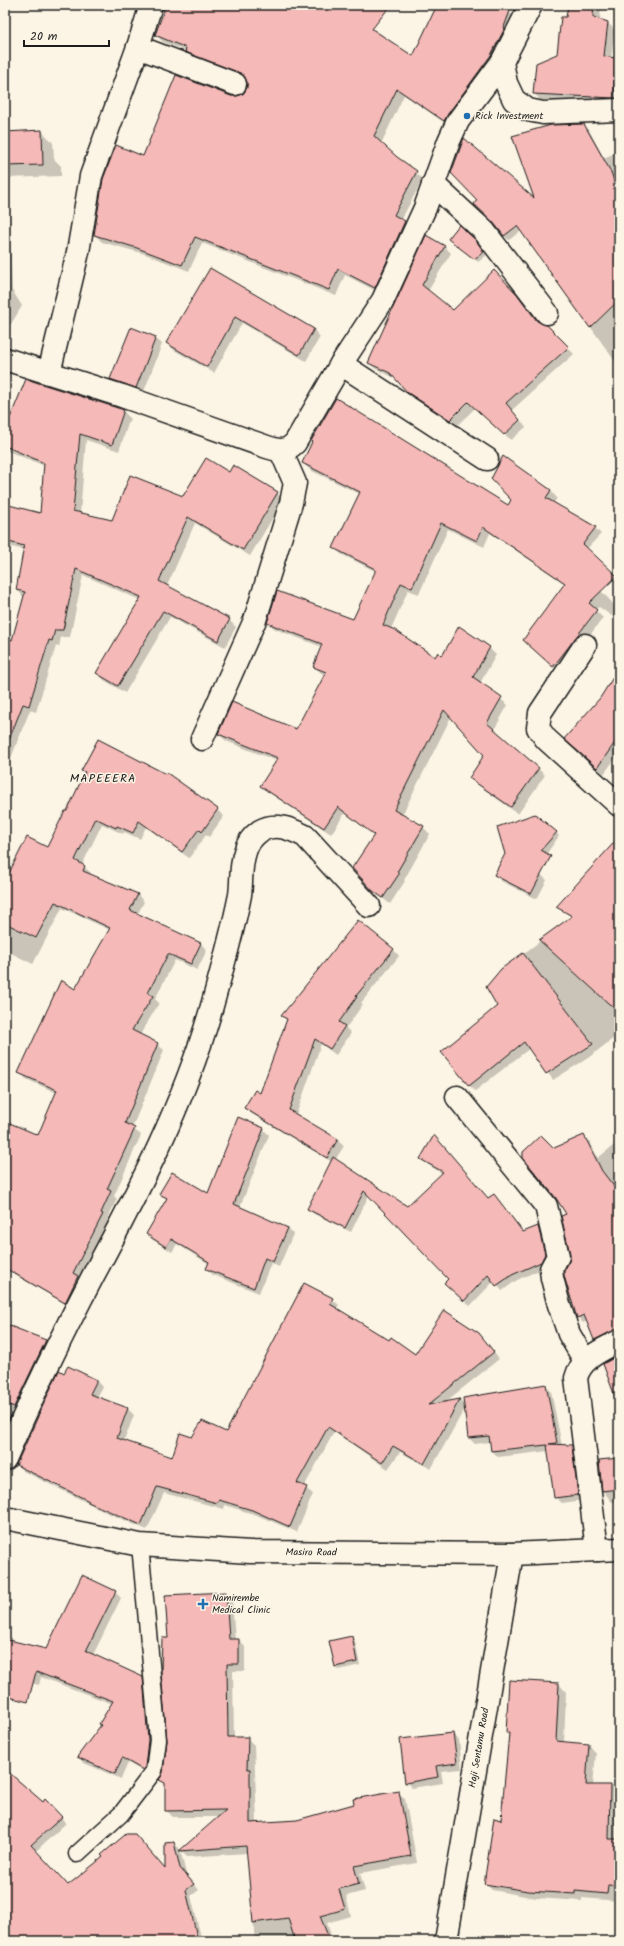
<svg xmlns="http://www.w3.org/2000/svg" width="624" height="1946" viewBox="0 0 624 1946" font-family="Kalam,sans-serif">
<rect width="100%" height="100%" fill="#fcf5e5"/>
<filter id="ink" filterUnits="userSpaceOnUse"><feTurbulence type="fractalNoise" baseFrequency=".025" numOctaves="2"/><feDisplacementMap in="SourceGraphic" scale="8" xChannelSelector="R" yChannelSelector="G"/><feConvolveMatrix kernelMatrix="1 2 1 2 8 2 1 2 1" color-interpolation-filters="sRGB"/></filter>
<g filter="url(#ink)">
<path fill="#0003" d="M167 5H340L413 57 437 5H499L498 7 509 12 516 19 451 127 404 95 381 144 423 179 401 220 412 229 382 294 345 275 336 296 202 243 189 271 145 254 102 242 95 235 144 157 231 97H238L244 94 247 89V79L193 58 186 51 163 42 156 35Z
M569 5H600L601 7 600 20 608 23 615 30 611 58 614 59 619 64V104L540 100 534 93 558 55Z
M584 125 589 130 604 158 619 151V367L522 230 509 240 504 236 536 201Z
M42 131 53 143 54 159 61 166V176L8 178 12 290 22 306 11 324H5V133Z
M453 242 478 244 487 255 478 262Z
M444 246 451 253 428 291 453 311 494 272 523 302 539 323 546 326 574 354 512 410 526 427 511 440 475 408 457 426 416 399 397 379 376 369 369 363Z
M210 269 314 330 320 337 306 361 242 323 214 373 174 350 167 343Z
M155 338 162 344 143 394 118 386 111 379Z
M123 411 130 418 119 451 86 440 80 514 112 521 183 497 230 473 277 493 284 499 250 556 195 523 167 586 229 620 236 627 225 647 170 617 125 693 104 680 97 673 140 600 83 575 70 637H61L59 647 56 646 36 712 30 710 7 768H5V639L13 641 24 597 17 590 24 550 8 546 5 544V520L41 514 45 466 5 450V421Z
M503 458 551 491 557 498 553 504 594 527 601 534 574 562 619 610V621L599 607 595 610 603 618 561 673 531 647 565 584 490 533 484 547 448 529 419 594 408 590 391 629 435 658 489 648 496 655 480 683 508 705 494 730 545 775 518 814 478 785 471 778 485 755 451 717 402 815 423 827 430 834 404 880 405 881 390 904 373 891 375 836 345 813 331 834 268 792 261 786 277 761 226 741 219 734 297 730 326 675 321 673 314 666 322 647 275 629 268 622 353 621 377 572 341 554 334 548 360 494 310 470 303 463 508 506 513 500Z
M619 676V753L604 774 572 745Z
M82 770 217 810 224 816 209 837 206 835 189 858 146 827 140 839 124 832 123 834 102 824 82 865 91 873 90 875 138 895 144 902 137 915 200 943 207 950 197 970 175 960 155 999 159 1003 140 1035 157 1044 164 1050 132 1128 141 1135 114 1196 117 1199 107 1219 109 1221 80 1280 72 1308 15 1275 5 1267V1122L39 1136 57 1093 26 1079 20 1072 76 991 110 930 62 908 33 964 5 950V883L47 848 68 813 85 773Z
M554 830 559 836 535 870 547 880 537 899 501 881 495 875Z
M619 842V1034L588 1058 553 1080 530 1048 475 1091 469 1085 498 1007 502 970 572 917 558 907Z
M393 949 399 956 361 1003 363 1004 346 1028 351 1033 336 1055 321 1044 296 1115 337 1140 344 1146 335 1160 407 1208 443 1174 427 1164 421 1159 489 1199 494 1195 524 1232 538 1227 543 1232 550 1260 546 1267 517 1280 502 1291 494 1281 470 1306 445 1283 449 1279 369 1195 351 1232 314 1214 308 1209 332 1162 252 1114 245 1107 260 1095 287 1020 282 1015Z
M263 1129 269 1135 240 1207 288 1228 293 1234 279 1267 271 1263 259 1293 213 1275 207 1269 209 1264 177 1244 172 1252 153 1240 147 1234 168 1200 160 1193 209 1194Z
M584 1136 590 1142 598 1158 619 1141V1337L600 1345 594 1340 587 1321 583 1323 578 1317 570 1262 571 1254 567 1214 554 1149Z
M332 1299 339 1305 336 1309 416 1356 478 1334 499 1359 444 1403 460 1400 464 1404 545 1385 551 1391 562 1446H571L577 1452 583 1500 562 1503 555 1497 549 1451 498 1457 492 1451 490 1442 475 1444 469 1438 465 1408 431 1469 400 1452 388 1469 334 1432 304 1487 313 1494 297 1532 259 1516 225 1505 224 1509 164 1493 147 1530 96 1508 92 1505 23 1471 17 1465 64 1374 96 1380 102 1387 97 1398 128 1409 134 1415 124 1441 173 1458 193 1438 226 1433Z
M5 1326 46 1340 53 1347 5 1450Z
M619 1459V1501L612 1502 603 1491Z
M115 1592 121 1598 93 1655 142 1678 148 1684 154 1746 149 1775 128 1763 121 1779 84 1763 78 1757 102 1726 113 1704 41 1677 39 1685 5 1677V1640L47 1650Z
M225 1593 232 1600 235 1640H239L245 1647V1671H233L234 1738H247L254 1745 257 1824 297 1821 398 1792 405 1799 417 1863 360 1873 365 1891 346 1896 351 1916 327 1923 333 1941H255L247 1853 187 1857 181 1851 220 1817H173L166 1810V1785L161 1779 164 1773 168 1741 169 1639Z
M352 1637 355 1641 360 1665 339 1670 335 1667Z
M559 1684 566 1692 564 1743 589 1745 596 1753 593 1786H619V1901L582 1898V1901L536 1898 492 1890 485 1883 502 1821 510 1735 507 1732Z
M453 1734 459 1740 462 1769 441 1771 443 1783 412 1788 406 1782Z
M5 1771 44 1803 51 1806 66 1823 36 1851 68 1887 135 1835 166 1870 174 1843 180 1849 186 1874 199 1890 191 1896 202 1941H5Z"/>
<path fill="#f5b9b7" stroke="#1c1c1c" d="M166 5H391L372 29 413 56 437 5H497L510 11 504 27 505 28 491 55 448 114 444 121 397 89 374 136 397 157 417 171 394 215 405 221 375 288 338 269 329 290 195 237 182 265 137 248 94 235 103 179 116 145 143 156 176 75 231 96H237L243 94 247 88V82L244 76 240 73 185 52 186 48 155 35Z
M568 5H594L593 17 608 22 604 56 615 58 614 98 533 94 536 63 557 54 561 17H566Z
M584 124 611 172 619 196V300L590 328 517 226 504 236 493 222 474 204 477 200 451 173 464 138 534 198 512 136 551 125Z
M42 130 43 165 5 166V132Z
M459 225 475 239 484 252 474 259 448 239Z
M426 235 445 246 422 285 453 310 494 270 517 294 537 321 547 325 569 347 506 403 520 420 504 435 468 402 450 420 408 393 390 373 368 363Z
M210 268 314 329 299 355 235 317 207 367 166 343Z
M131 327 156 337 136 388 110 379Z
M26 379 124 410 112 445 80 434 73 511 112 520 130 475 183 496 206 458 229 472 233 465 278 492 243 550 188 517 159 581 230 619 218 641 163 611 118 686 96 673 141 597 76 569 63 630H55L52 641 49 640 29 706 23 704 7 745 5 744V638L12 640 25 592 16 590 24 546 5 541V504L40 513 44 463 5 446V430Z
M336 398 508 505 511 500 491 479 503 456 551 490 546 498 596 527 583 544 617 576 589 603 597 610 553 667 523 640 565 583 483 527 477 541 441 523 412 588 401 583 383 625 395 630 435 657 438 652 442 656 459 626 490 647 473 677 502 697 487 723 539 768 511 807 469 778 484 755 444 710 394 810 424 826 397 872 399 874 383 898 373 891 352 868 374 835 338 807 324 828 260 786 278 758 218 734 232 702 296 729 326 672 313 667 322 644 267 623 277 591 353 619 375 572V569L333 548 360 492 302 463 312 442 311 441Z
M619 668V737L597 768 564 739 600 698Z
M98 739 166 774 167 773 218 809 202 832 199 829 182 852 139 821 133 833 117 826 116 828 95 818 75 860 85 866 83 871 138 894 130 910 201 943 191 964 168 954 148 993 153 996 132 1030 158 1043 125 1123 135 1128 107 1189 111 1191 101 1213 103 1214 73 1273 78 1276 65 1303 5 1268V1121L38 1135 57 1090 18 1073 61 980 75 989 110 928 55 902 36 938 5 923V881L27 837 47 847 65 811H67L85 772 81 771Z
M535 814 557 832 541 850 551 856 531 894 494 875 505 854 497 827Z
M619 837V1013L539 940 572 916 556 907Z
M358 920 394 949 356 996 357 997 339 1022 345 1026 330 1049 315 1039 289 1110 338 1139 327 1158 244 1108 255 1090 260 1093 287 1019 281 1016Z
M523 953 593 1044 546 1074 524 1042 469 1086 441 1052 497 1006 486 987 501 969Z
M238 1117 264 1128 234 1204 288 1228 273 1262 265 1258 254 1288 206 1269 209 1262 171 1239 166 1247 146 1234 167 1198 159 1194 172 1172 208 1193Z
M434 1135 488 1198 494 1194 523 1232 538 1226 545 1254 541 1262 512 1275 496 1286 488 1275 464 1301 444 1283 448 1279 364 1191 345 1228 307 1209 333 1157 407 1206 443 1172 420 1159Z
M541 1135 554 1148 584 1135 602 1171 619 1193V1329L594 1340 584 1315 577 1318 564 1276V1271L569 1262 570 1254 561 1216 566 1214 556 1198 523 1158V1152Z
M304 1283 333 1298 330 1304 389 1340 391 1337 415 1354 444 1310 479 1333 494 1352 428 1405 460 1399 424 1464 393 1446 382 1463 328 1427 297 1483 307 1487 290 1527 252 1510 219 1500 217 1503 157 1487 141 1525 88 1502 89 1501 16 1465 59 1370 64 1373 68 1366 97 1380 90 1394 128 1408 117 1438 172 1457 180 1433 192 1437 202 1421 226 1432Z
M5 1324 46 1340 14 1407 5 1403Z
M619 1355V1401L617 1402 603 1364Z
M546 1384 557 1443 549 1444 572 1445 578 1495 554 1498 547 1445 491 1451 489 1436 468 1438 463 1398Z
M619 1458V1489L602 1491 599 1460Z
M82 1575 116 1591 86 1651 143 1677 148 1740 145 1767 143 1770 122 1758 115 1774 77 1757 101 1725 99 1724 113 1701 36 1672 28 1702 5 1696V1639L46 1649Z
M226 1592 229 1639H239V1664H227L228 1737H248L247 1769H250V1823L297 1820 354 1804 353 1799 399 1791 411 1856 354 1866 359 1884 339 1889 345 1909 320 1916 330 1941H295L288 1918 253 1923 246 1846 179 1851 226 1810 165 1811V1783L159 1780 163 1772 167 1741 161 1672 162 1638H168L165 1595Z
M352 1636 357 1662 335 1667 329 1641Z
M509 1680 559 1683 556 1741 589 1744 586 1785H610L609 1839H619V1886L608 1885 607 1894 575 1891V1894L528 1891 484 1884 494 1818 501 1820 509 1733H506Z
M453 1733 457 1763 436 1766 438 1777 405 1783 400 1739Z
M5 1769 43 1802 45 1799 62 1817 31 1845 68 1885 103 1857 101 1855 126 1834H135L165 1869V1843L174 1842 180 1868 194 1884 186 1890 198 1941H5Z"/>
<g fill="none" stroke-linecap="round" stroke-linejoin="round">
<defs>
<path id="lane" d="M77 1854 121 1814 154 1771 158 1740 140 1545"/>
<g id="street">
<path d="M531 5 502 62 506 83 514 100 528 110 543 113 619 110"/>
<path d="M138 47 235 84"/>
<path d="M433 184 484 231 547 313"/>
<path d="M5 359 122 396 267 447C279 451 286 452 295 443L341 364 383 300 425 208 449 141 458 121 502 62"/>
<path d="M341 364 487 459"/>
<path d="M49 373 78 252 91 176 138 47 151 5"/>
<path d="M585 645 540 713 538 728 546 739 619 805"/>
<path d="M202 739 255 620 291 503 295 483 281 451"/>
<path d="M457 1097 546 1206 558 1256 551 1269 552 1278 559 1305 569 1334 585 1361"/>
<path d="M5 1459C32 1396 62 1335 94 1274 139 1190 183 1105 210 1013 221 974 232 935 240 895 242 881 240 866 245 852 247 844 253 836 260 831 275 822 291 829 305 836L369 906"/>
<path d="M597 1550 576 1378C581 1358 602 1350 619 1341"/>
<path id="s1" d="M446 1941 512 1554"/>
</g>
<g id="secondary">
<path id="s2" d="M5 1518 140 1545 250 1552 512 1554 619 1549"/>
</g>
</defs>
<use href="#lane" stroke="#1c1c1c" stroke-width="19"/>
<use href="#street" stroke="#1c1c1c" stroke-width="25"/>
<use href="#secondary" stroke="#1c1c1c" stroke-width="25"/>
<use href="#lane" stroke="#fcf5e5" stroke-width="16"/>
<use href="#street" stroke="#fcf5e5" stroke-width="22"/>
<use href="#secondary" stroke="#fcf5e5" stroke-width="22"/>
</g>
</g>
<g fill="#1f6fb2" stroke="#fcf5e5" stroke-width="1.5">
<circle cx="467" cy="116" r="4"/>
<path d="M201 1598h4v4h4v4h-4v4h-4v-4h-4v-4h4z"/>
</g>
<g text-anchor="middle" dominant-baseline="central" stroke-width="3" stroke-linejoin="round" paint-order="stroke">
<g font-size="10" fill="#1c1c1c" stroke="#fcf5e5" text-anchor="start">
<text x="475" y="116">Rick Investment</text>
<text x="212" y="1598">Namirembe<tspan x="212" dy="12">Medical Clinic</tspan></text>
</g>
<g font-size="10" fill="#1c1c1c" stroke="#fcf5e5">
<text stroke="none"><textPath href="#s2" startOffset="309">Masiro Road</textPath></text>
<text stroke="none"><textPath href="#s1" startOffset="196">Haji Sentamu Road</textPath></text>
</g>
<g font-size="12" letter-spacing="1" fill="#1c1c1c" stroke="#fcf5e5">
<text x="103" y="778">MAPEEERA</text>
</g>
</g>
<rect width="624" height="1946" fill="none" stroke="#fcf5e5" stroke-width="20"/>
<rect x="10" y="10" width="604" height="1926" fill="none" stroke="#1c1c1c" stroke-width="1.5" filter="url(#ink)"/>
<path d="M24 40v6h85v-6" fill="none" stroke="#1c1c1c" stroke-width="2"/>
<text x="30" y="40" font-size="12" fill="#1c1c1c" stroke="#fcf5e5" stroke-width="3" paint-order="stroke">20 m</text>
</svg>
